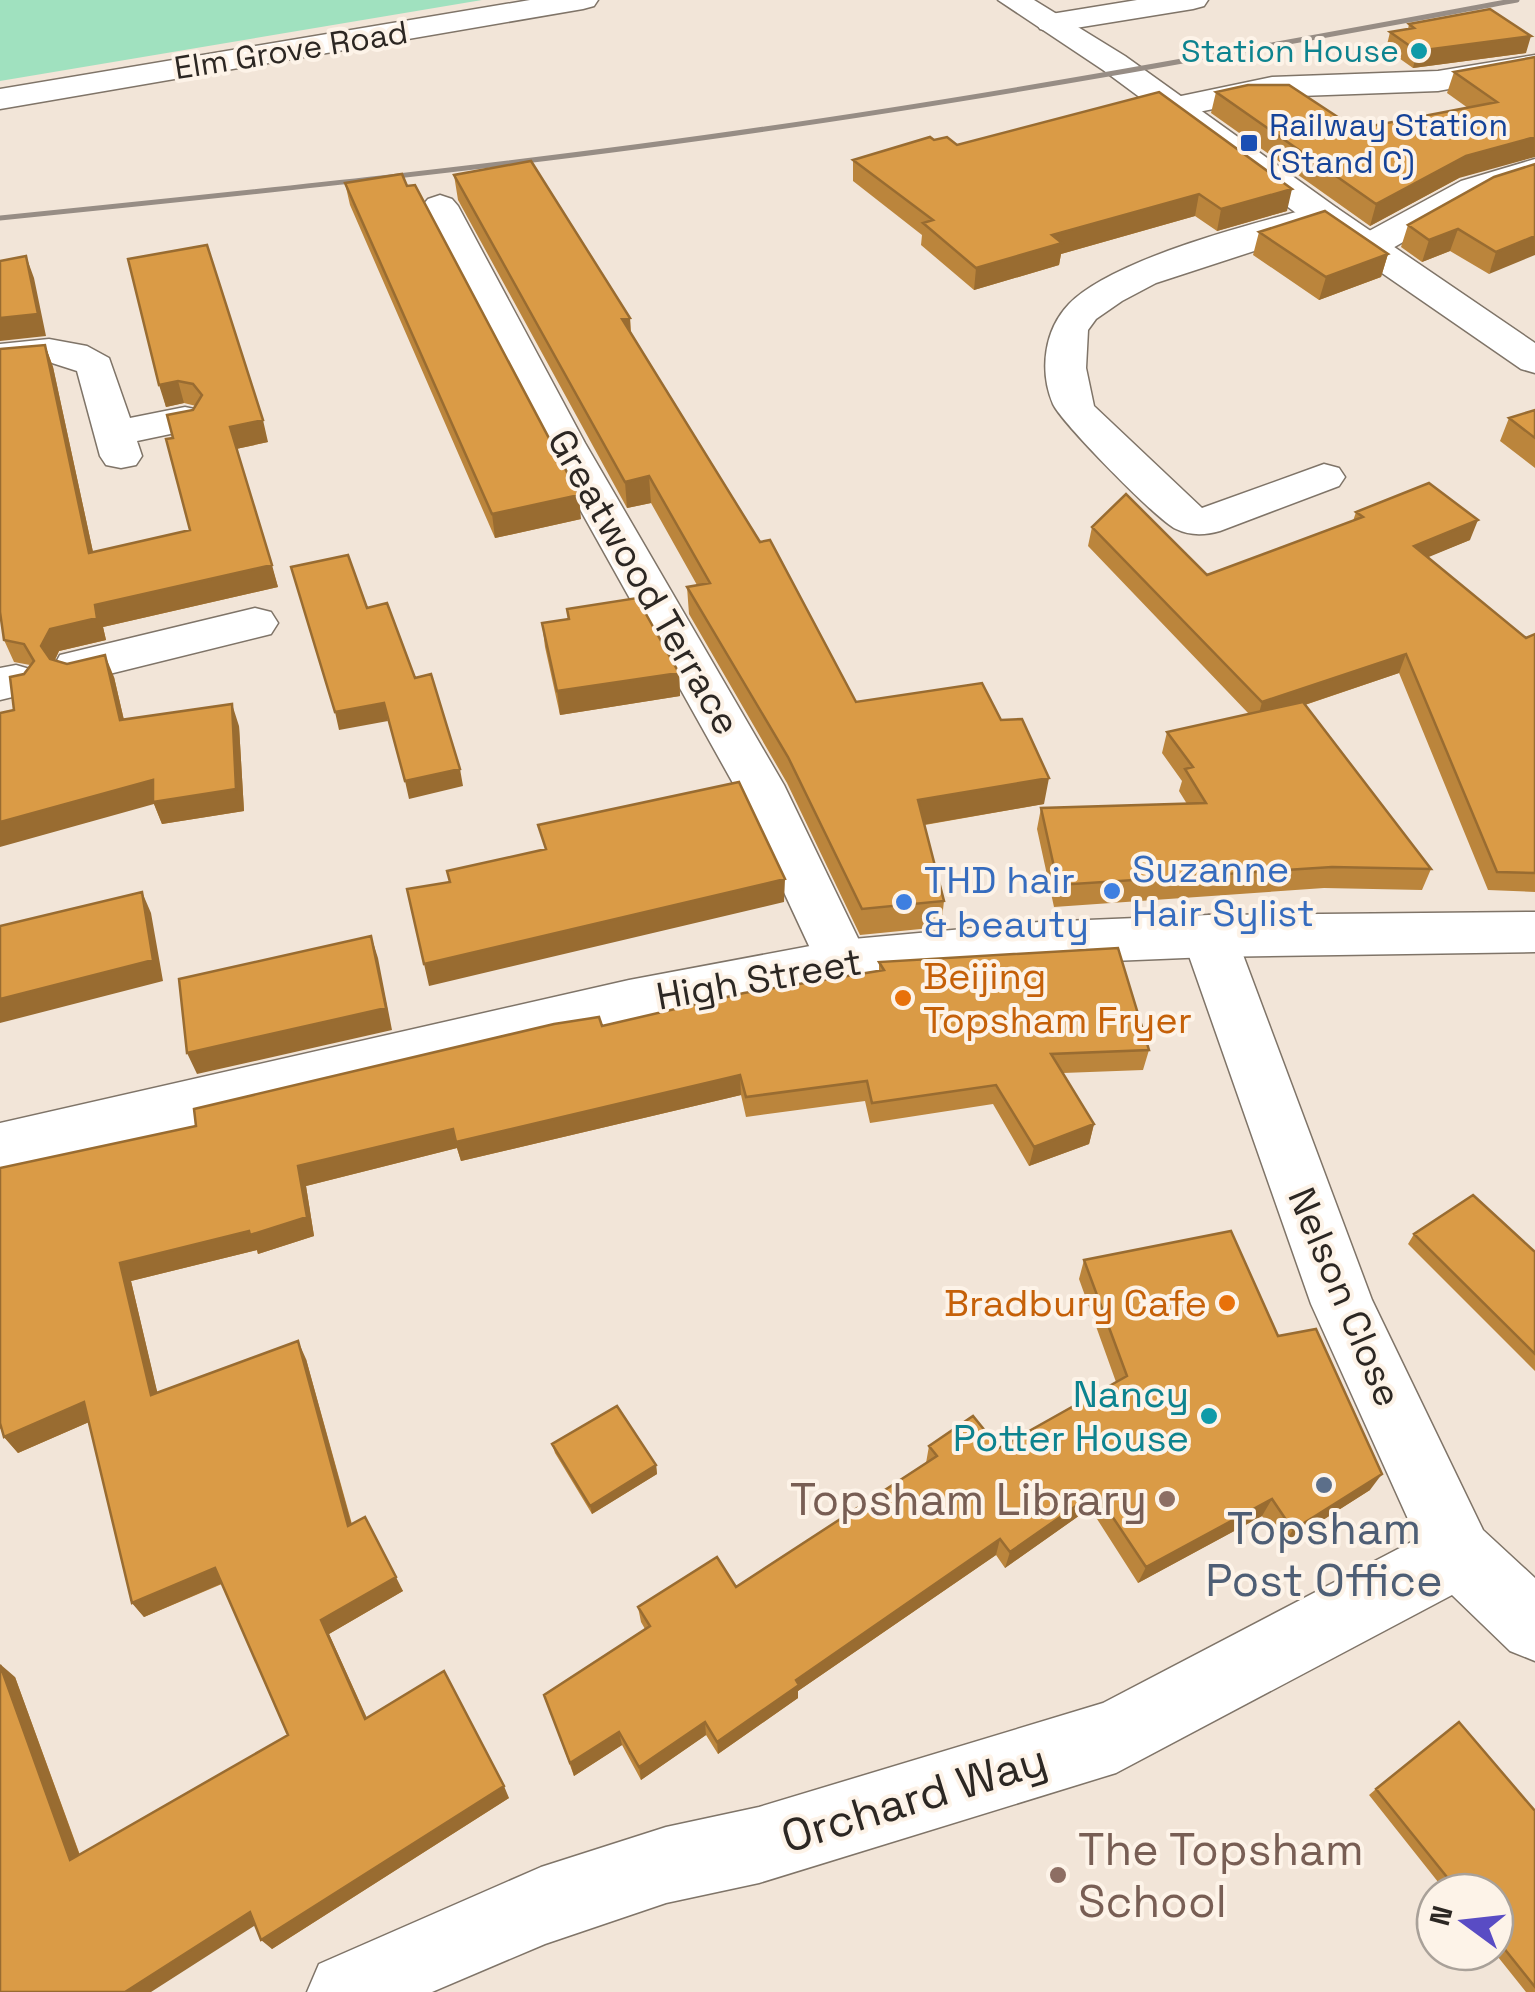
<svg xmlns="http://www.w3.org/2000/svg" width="1535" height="1992" viewBox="0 0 1535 1992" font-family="'Space Grotesk',sans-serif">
<rect width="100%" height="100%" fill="#f2e5d8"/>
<path fill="#a0e1bf" d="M0 0H482L0 81Z"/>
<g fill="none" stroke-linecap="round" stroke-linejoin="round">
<defs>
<path id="street" d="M1137 0H1208L1204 6 1193 9 1051 32 1040 29 1036 23 1040 17 1051 14Z
M1535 55V73L1438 91 1272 97 1174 117 1162 114 1158 107 1162 100 1272 77 1438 71Z
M1535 159V180L1485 195 1384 253 1371 256 1358 253 1353 245 1358 237 1461 181Z
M440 195 452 199 458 206 585 443 784 785 869 961 861 976 842 982 823 976 734 785 543 443 422 206 428 199Z
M1324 205 1337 208 1342 216 1337 224 1156 283 1122 301 1096 319 1088 330 1086 368 1094 406 1202 508 1324 464 1339 468 1345 477 1339 486 1220 531C1206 535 1190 536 1176 529 1157 520 1062 423 1053 404 1039 371 1044 330 1069 304 1114 258 1260 221 1324 205Z
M49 339 87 346 109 358 130 418 185 407 199 410 205 419 199 428 137 441 142 456 136 465 121 468 106 465 100 456 77 371 49 362 0 368V344Z
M255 608 271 612 278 623 271 634 77 682 60 677 54 666 60 655Z
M16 665 33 670 40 681 33 692 0 700V668Z
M1209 915 1228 922 1236 936 1372 1300 1483 1530 1535 1578V1661L1510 1651 1452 1595 1116 1773 759 1883 666 1903 545 1944 432 1992H307L319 1964 541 1867 666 1827 759 1807 1103 1703 1417 1539 1311 1304 1182 936 1190 922Z"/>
<path id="secondary" d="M530 0H598L594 6 583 9 0 109V89Z
M998 0H1034L1125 56 1337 208 1535 343V373L1521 369 1311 224 1103 70Z
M1535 912V952L1209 957 1039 964 842 982 629 1024 0 1173V1123L629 980 842 940 1039 922 1209 915Z"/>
</defs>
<use href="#street" stroke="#7f7468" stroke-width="3"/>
<use href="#secondary" stroke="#7f7468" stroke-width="3"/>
<use href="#street" fill="#fff" fill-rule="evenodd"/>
<use href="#secondary" fill="#fff" fill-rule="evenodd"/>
<path stroke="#978d85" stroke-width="5" d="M0 218C256 192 511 166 765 129 1017 93 1267 46 1517 0"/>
</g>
<path fill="#bb853c" d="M1409 24 1526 53 1413 68 1386 49 1390 32 1408 29Z
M1535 57 1459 178 1370 226 1211 113 1216 92 1356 129 1468 108 1447 93 1454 72Z
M934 140 957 145 1287 211 1217 231 1195 216 1061 254 1059 265 974 290 921 245 922 235 853 181V160Z
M1535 164 1489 274 1450 251 1422 262 1401 247 1408 225Z
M454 175 630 318 631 333 856 702 1044 804 925 825 944 901 941 927 860 935 787 783 689 614 687 587 697 585 651 503 627 508 458 200Z
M345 183 407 186 581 519 495 538 350 205Z
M1259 232 1388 254 1381 277 1319 300 1253 255Z
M128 259 268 442 236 449 278 587 103 627 106 640 59 651 55 660 114 677 124 720 239 726 244 811 162 824 154 804 14 710 24 674 30 665 14 662 4 640 1 617 45 345 53 367 93 552 190 530 173 438 196 406 184 403 166 407Z
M1535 410V468L1500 441 1509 418Z
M1356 512 1470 540 1427 557 1526 638 1535 634V892L1488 890 1399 673 1305 705 1431 869 1422 890 1324 888 1054 907 1037 829 1041 808 1187 804 1179 791 1182 781 1162 753 1167 732 1249 714 1088 546 1092 527 1207 575 1353 521Z
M567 609 679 673 680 696 560 715 545 647 542 623 568 620Z
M879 962 1149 1050 1143 1070 1063 1073 1094 1124 1089 1144 1029 1166 993 1104 870 1123 865 1101 746 1117 741 1095 461 1161 457 1148 306 1186 314 1236 258 1254 257 1250 131 1281 157 1392 306 1359 352 1524 403 1591 329 1634 367 1718 509 1798 272 1949 255 1925 0 1992 15 1677 80 1855 288 1735 222 1584 144 1617 132 1603 89 1422 18 1453 4 1437 2 1428 0 1429V1168L196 1126 602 1026 879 971Z
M1414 1234 1535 1252V1371L1408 1244Z
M1084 1260 1278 1336 1370 1490 1282 1546 1262 1516 1138 1583 1090 1508 1005 1568 996 1555 798 1691V1698L718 1754 706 1735 641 1780 622 1745 574 1776 544 1695 645 1629 641 1622 638 1607 736 1587 926 1463 929 1446 999 1448 1116 1382 1079 1279Z
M552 1444 656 1465 657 1474 592 1514 555 1453Z
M1376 1789 1535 1811V1992H1526L1494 1952 1495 1892H1446L1369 1795Z"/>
<path fill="#996c31" d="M1531 36 1526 53 1413 68 1417 51Z
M1535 137V157L1459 178 1370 226 1376 204 1466 156Z
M1292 189 1287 211 1217 231 1221 209Z
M1199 194 1195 216 1061 254 1059 265 974 290 976 268 1052 235Z
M1458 229 1450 251 1422 262 1429 240Z
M1535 236V255L1489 274 1496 252Z
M1388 254 1381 277 1319 300 1326 277Z
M26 256 34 278 46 336 0 341V318Z
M630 318 631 344 622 319Z
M45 345 53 367 98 575 89 553Z
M178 381 184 403 166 407 159 385Z
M263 420 268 442 236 449 230 427Z
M649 476 651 503 627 508 625 482Z
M579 495 581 519 495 538 492 514Z
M1478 520 1470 540 1407 566 1414 546Z
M272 565 278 587 103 627 106 640 59 651 51 668 41 646 50 629 95 605Z
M1406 654 1399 673 1257 721 1262 702Z
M105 655 114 677 129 742 120 720Z
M679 673 680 696 560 715 557 691Z
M384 703 388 721 339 730 335 712Z
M232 704 239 726 244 811 162 824 154 804 0 847V822Z
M460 769 463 786 409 799 405 781Z
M1049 778 1044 804 916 826 918 800Z
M785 879 784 902 429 986 424 964Z
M142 892 151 913 163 981 0 1023V999Z
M371 936 378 958 392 1030 197 1074 187 1053Z
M740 1075 741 1095 461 1161 457 1148 306 1186 314 1236 258 1254 257 1250 131 1281 162 1412 151 1395 120 1263 298 1166 453 1129Z
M1094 1124 1089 1144 1029 1166 1034 1147Z
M298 1341 306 1359 356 1541 348 1526Z
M84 1402 96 1419 18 1453 4 1437Z
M656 1465 657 1474 592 1514 590 1506Z
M1382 1474 1370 1490 1282 1546 1293 1530Z
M1096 1492 1090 1508 1005 1568 1010 1552Z
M1272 1499 1262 1516 1138 1583 1146 1567Z
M1000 1539 996 1555 798 1691V1698L718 1754 717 1742 796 1680Z
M215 1568 225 1582 144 1617 132 1603Z
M396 1577 403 1591 329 1634 373 1732 365 1719 321 1620Z
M0 1664 15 1677 85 1870 70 1860Z
M705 1722 706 1735 641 1780 639 1767Z
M619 1732 622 1745 574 1776 570 1763Z
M504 1786 509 1798 272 1949 261 1940Z
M250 1912 262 1921 151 1992H125Z"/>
<path fill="#da9b46" stroke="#996c31" stroke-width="2.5" d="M1490 9 1531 36 1417 51 1390 32 1414 28 1409 24Z
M1535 57V137L1466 156 1376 204 1216 92 1248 85H1289L1356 129 1497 102 1454 72Z
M1159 92 1292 189 1221 209 1199 194 1052 235 1062 243 976 268 923 223 933 220 853 160 930 137 934 140 947 137 957 145Z
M531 161 630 318 622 319 760 542 770 540 856 702 982 683 1001 720 1022 719 1049 778 918 800 944 901 862 909 788 757 687 587 710 583 649 476 625 482 454 175Z
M1535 164V236L1496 252 1458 229 1429 240 1408 225 1494 177Z
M402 174 407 186 415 185 579 495 492 514 345 183Z
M1325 211 1388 254 1326 277 1259 232Z
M207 245 263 420 230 427 272 565 95 605 97 618 50 629 41 646 50 659 67 664 105 655 120 720 232 704 236 789 153 802V780L0 822V713L14 710 10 677 24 674 34 661 24 644 4 640 0 612V349L45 345 89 553 190 530 166 439 173 438 167 415 193 410 202 395 193 384 178 381 159 385 128 259Z
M26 256 38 314 0 318V261Z
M1535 410V438L1509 418Z
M1429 483 1478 520 1414 546 1526 638 1535 634V873L1497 872 1406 654 1262 702 1092 527 1126 494 1207 575 1363 517 1356 512Z
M348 555 367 608 387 603 415 678 431 674 460 769 405 781 384 703 335 712 291 567Z
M637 598 679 673 557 691 542 623 569 619 567 609Z
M1303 702 1431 869 1332 867 1058 885 1041 808 1206 803 1185 769 1193 767 1167 732Z
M739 782 785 879 424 964 407 889 450 882 447 871 546 849 538 825Z
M142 892 153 960 0 999V926Z
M371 936 386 1008 187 1053 179 979Z
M1118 948 1149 1050 1051 1054 1094 1124 1034 1147 996 1085 872 1103 867 1081 746 1097 740 1075 456 1142 453 1129 298 1166 307 1217 250 1235 249 1231 120 1263 151 1395 298 1341 348 1526 365 1517 396 1577 321 1620 365 1719 444 1671 504 1786 261 1940 250 1912 125 1992H0V1665L70 1860 288 1735 215 1568 132 1603 84 1402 4 1437 0 1423V1168L196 1126 194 1109 554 1024 599 1017 602 1026 744 993 884 970 879 962Z
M1473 1195 1535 1252V1354L1414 1234Z
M1231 1231 1278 1336 1316 1329 1382 1474 1293 1530 1272 1499 1146 1567 1096 1492 1010 1552 1000 1539 796 1680 799 1685 717 1742 705 1722 639 1767 619 1732 570 1763 544 1695 650 1626 638 1607 717 1557 736 1587 937 1456 929 1446 973 1416 999 1448 1127 1376 1084 1260Z
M617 1406 656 1465 590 1506 552 1444Z
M1459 1722 1535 1811V1987L1495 1937V1892H1459L1376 1789Z"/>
<g fill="#0f9aa8" stroke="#fdf3e8" stroke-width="4">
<circle cx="1419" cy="51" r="10"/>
<circle cx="1209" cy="1416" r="10"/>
</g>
<rect fill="#1a4fb4" stroke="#fdf3e8" stroke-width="4" x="1239" y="133" width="20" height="20" rx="5"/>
<g fill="#3f7fe0" stroke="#fdf3e8" stroke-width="4">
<circle cx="1112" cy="891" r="10"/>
<circle cx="904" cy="902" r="10"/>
</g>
<g fill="#e8710a" stroke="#fdf3e8" stroke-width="4">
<circle cx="903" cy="998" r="10"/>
<circle cx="1227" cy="1303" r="10"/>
</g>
<circle fill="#5c6f8a" stroke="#fdf3e8" stroke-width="4" cx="1324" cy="1485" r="10"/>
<g fill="#8d6e63" stroke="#fdf3e8" stroke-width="4">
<circle cx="1167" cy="1499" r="10"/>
<circle cx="1058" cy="1875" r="10"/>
</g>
<g text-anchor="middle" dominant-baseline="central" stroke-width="8" stroke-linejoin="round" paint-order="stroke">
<g font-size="32" fill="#2c2723" stroke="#fdf3e8">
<text transform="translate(291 50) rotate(-9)">Elm Grove Road</text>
</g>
<g font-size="32" fill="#0d838f" stroke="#fdf3e8" text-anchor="end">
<text x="1399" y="51">Station House</text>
</g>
<g font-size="32" fill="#164399" stroke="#fdf3e8" text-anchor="start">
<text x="1269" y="125">Railway Station<tspan x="1269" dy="37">(Stand C)</tspan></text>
</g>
<g font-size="38" fill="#2c2723" stroke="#fdf3e8">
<text transform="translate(644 582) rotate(60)">Greatwood Terrace</text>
<text transform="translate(759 979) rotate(-10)">High Street</text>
<text transform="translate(1345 1297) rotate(67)">Nelson Close</text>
</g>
<g font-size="38" fill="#366cbe" stroke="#fdf3e8" text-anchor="start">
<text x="1132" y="869">Suzanne<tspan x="1132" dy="44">Hair Sylist</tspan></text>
<text x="924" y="880">THD hair<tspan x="924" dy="44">&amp; beauty</tspan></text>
</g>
<g font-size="38" fill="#c56008" stroke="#fdf3e8" text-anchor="start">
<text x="923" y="976">Beijing<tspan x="923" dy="44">Topsham Fryer</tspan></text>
<text x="1207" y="1303" text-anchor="end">Bradbury Cafe</text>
</g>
<g font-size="38" fill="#0d838f" stroke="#fdf3e8" text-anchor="end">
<text x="1189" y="1394">Nancy<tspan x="1189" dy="44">Potter House</tspan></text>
</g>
<g font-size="45" fill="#785e54" stroke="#fdf3e8" text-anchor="end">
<text x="1147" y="1499">Topsham Library</text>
<text x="1078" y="1849" text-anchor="start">The Topsham<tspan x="1078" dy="52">School</tspan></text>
</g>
<g font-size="45" fill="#4e5e75" stroke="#fdf3e8">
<text x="1324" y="1528">Topsham<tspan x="1324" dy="52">Post Office</tspan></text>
</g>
<g font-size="45" fill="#2c2723" stroke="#fdf3e8">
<text transform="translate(914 1798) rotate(-17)">Orchard Way</text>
</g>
</g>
<g transform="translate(1465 1922) rotate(285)"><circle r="48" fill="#fdf3e8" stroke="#a9a199" stroke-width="2.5"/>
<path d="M0-8L18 38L0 25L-18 38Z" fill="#594cc4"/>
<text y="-15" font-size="28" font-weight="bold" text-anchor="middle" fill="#2c2723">N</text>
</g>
</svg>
